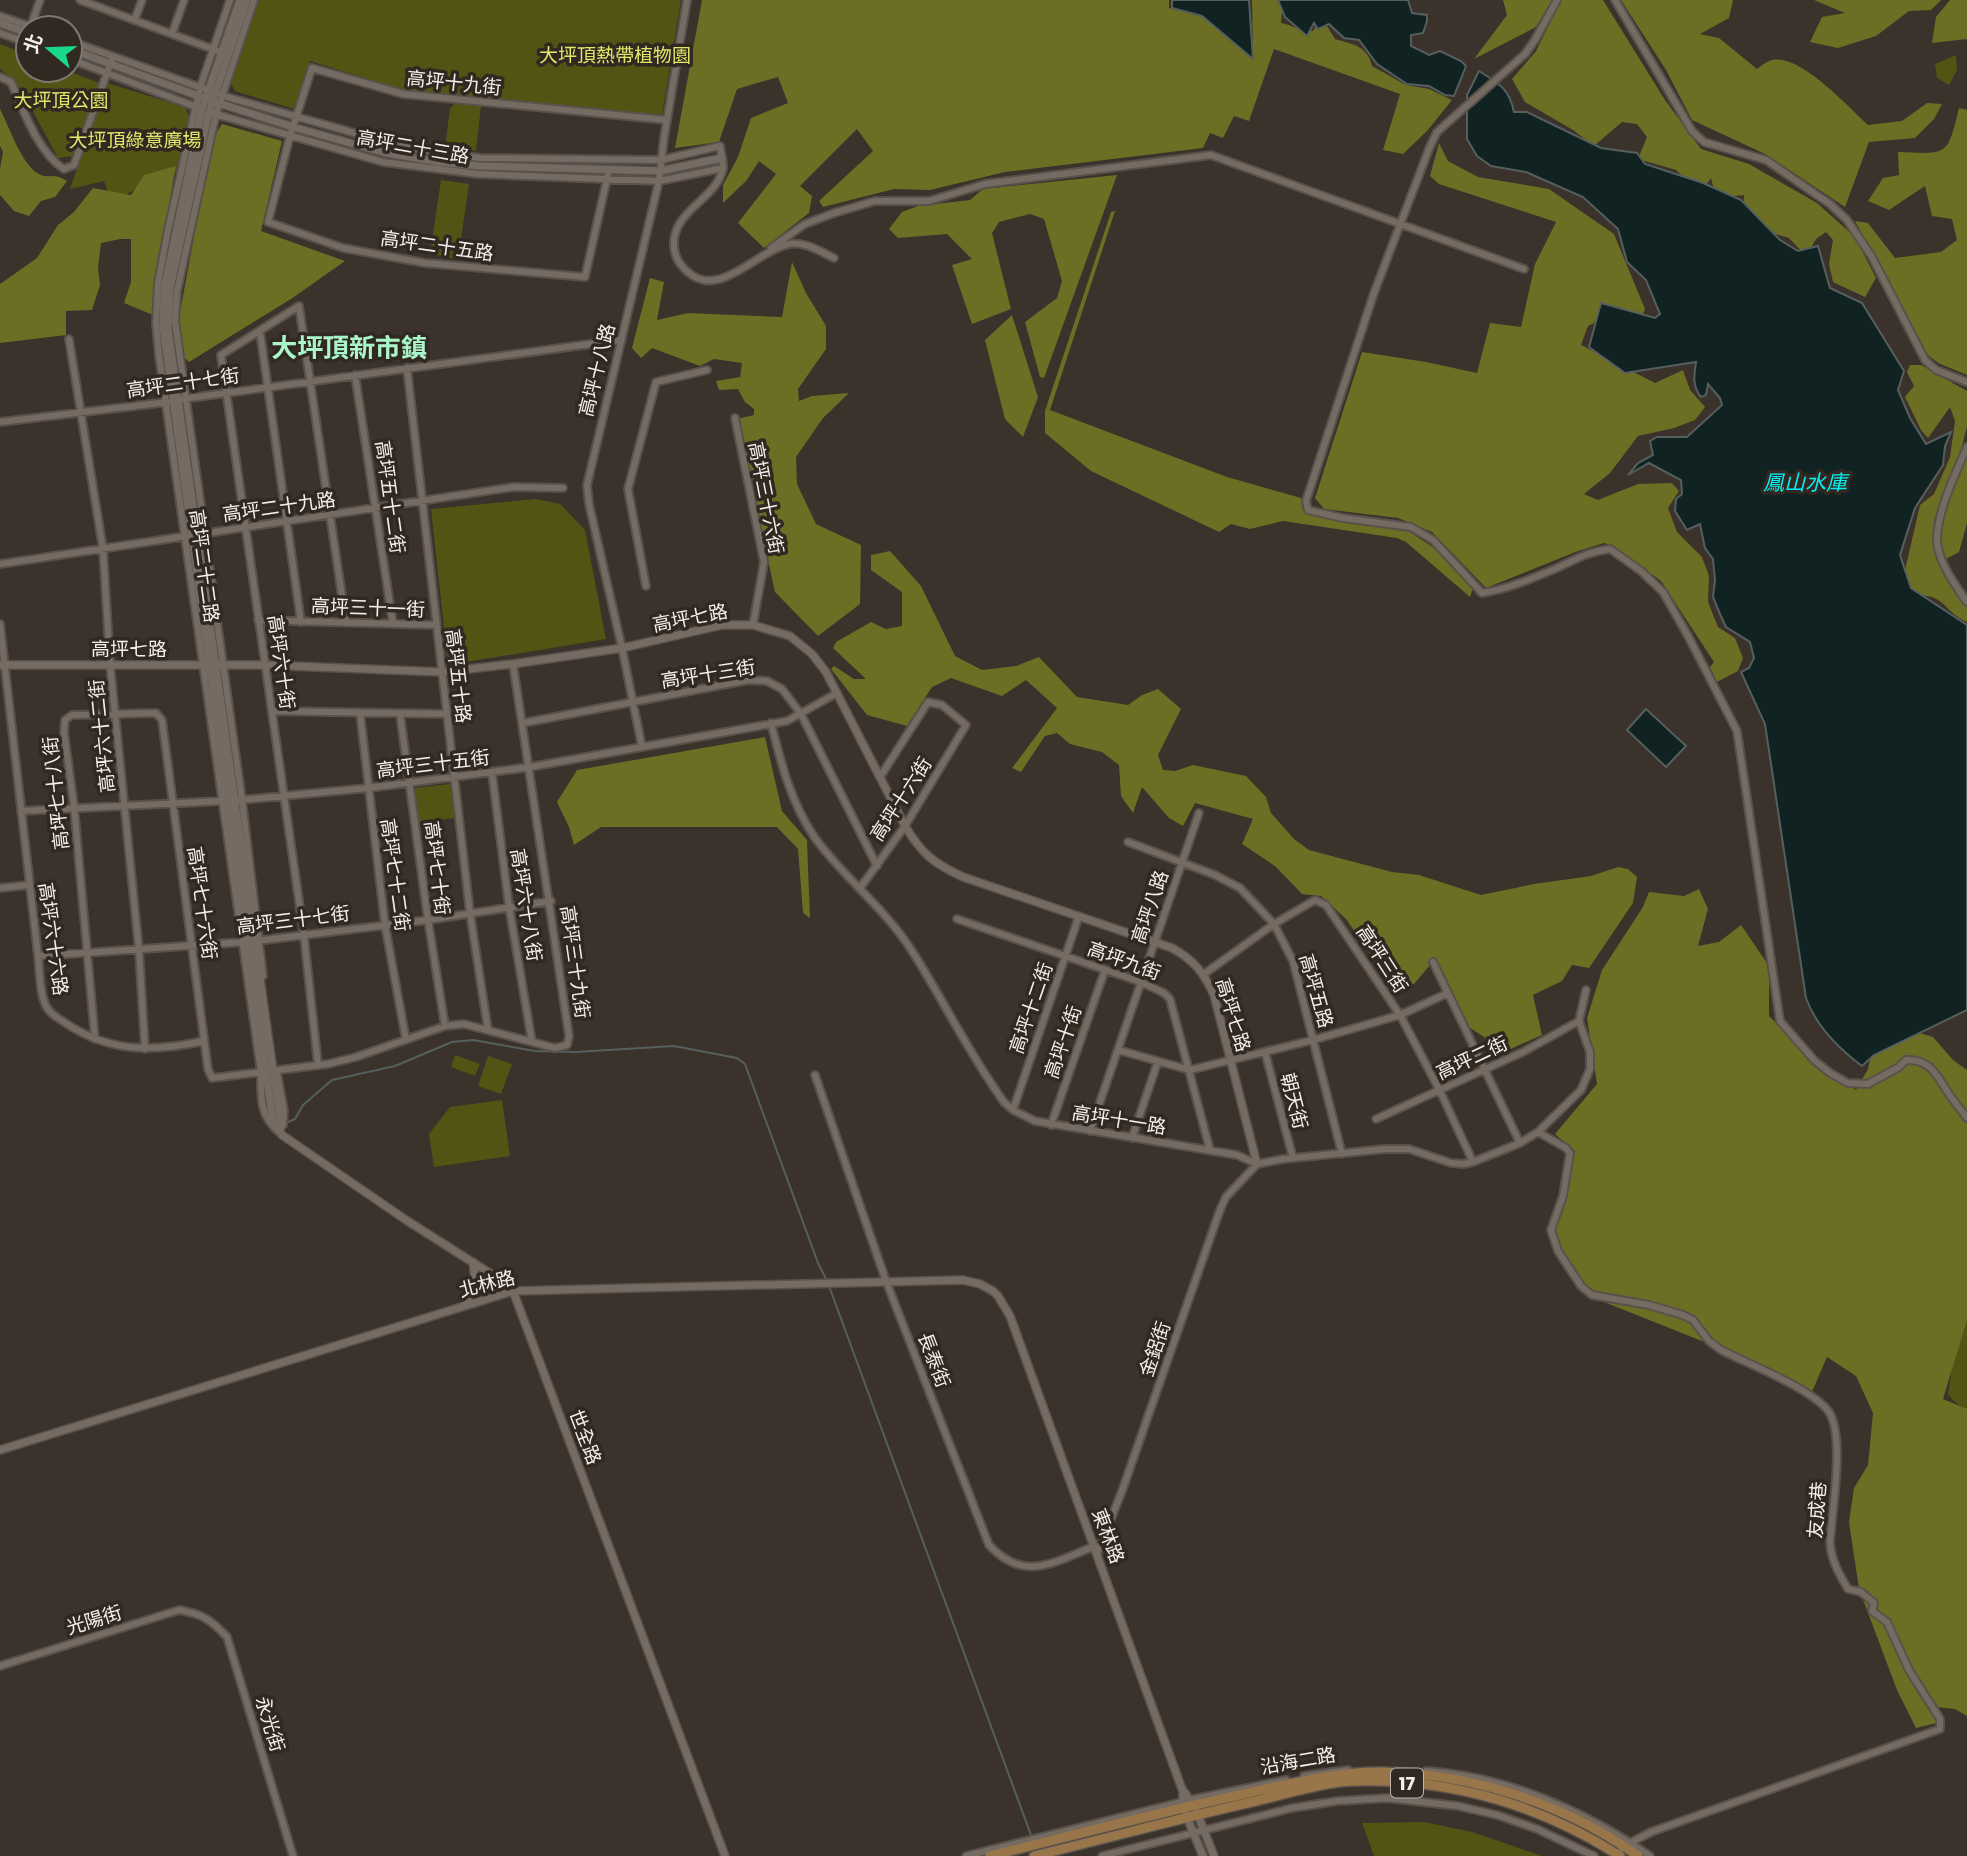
<svg xmlns="http://www.w3.org/2000/svg" width="1967" height="1856" viewBox="0 0 1967 1856" font-family="Poppins,'Noto Sans TC',sans-serif">
<rect width="100%" height="100%" fill="#3b322b"/>
<path fill="#525414" d="M257 0H681L662 115 403 90 310 61 294 109 235 91 230 82Z
M0 44 28 55V70H66L99 83 72 156 58 158 21 89 0 69Z
M1956 55 1957 70 1949 85 1937 78 1935 64Z
M107 83 185 107 189 116 179 170 111 201 104 181 70 189Z
M455 103 481 106 476 151 445 147 450 109Z
M441 180 469 184 458 259 430 254Z
M536 499 560 504 585 530 606 639 448 665 431 509Z
M450 784 455 818 419 822 415 788Z
M455 1055 480 1064 475 1076 451 1067Z
M488 1056 512 1064 501 1094 478 1086Z
M502 1100 510 1156 434 1167 429 1134 450 1107Z
M1967 1302V1413L1948 1395 1955 1347Z
M1424 1822 1472 1832 1542 1856H1374L1362 1823Z"/>
<path fill="#6c6e24" d="M702 0H1169V8L1210 19 1243 47 1253 48 1252 0H1283L1281 23C1296 26 1297 31 1313 31L1319 21 1325 23 1335 39C1352 44 1368 46 1372 66L1406 85 1429 89 1452 100 1427 131 1403 154 1383 150 1400 94 1274 49 1249 121 1234 116 1223 138 1210 133 1203 148 1005 172 930 190 894 189 823 207 819 201 873 151 857 129 800 186 812 196 809 213 764 248 738 223 776 174 759 161 746 181 723 203V185L738 157 751 118 788 103 778 77 737 89 719 142 675 148Z
M1503 0H1552L1536 27 1474 59 1507 15Z
M1561 0H1603L1665 100 1701 149 1749 164 1817 203 1855 237 1876 278 1865 297 1833 282 1829 264 1833 240 1826 232 1816 239 1806 256 1789 238 1743 224 1744 195 1716 198 1711 178 1700 194 1676 170 1638 159 1647 137 1637 124 1622 122 1594 146 1573 130 1525 102 1512 79 1536 51Z
M1621 0H1733L1729 18 1700 34 1719 38 1757 69C1761 66 1767 61 1772 60 1801 54 1848 107 1868 125L1902 121 1927 103 1942 104 1934 119 1915 138 1869 142 1845 207 1765 154 1692 120 1666 70Z
M1814 0H1941L1931 10 1909 11 1876 36 1838 48 1810 42 1822 17 1845 13Z
M1950 0H1967V39L1932 43 1936 17Z
M1959 108 1967 110V375L1938 363 1928 355 1855 221 1868 223 1895 258 1941 252 1957 240 1952 219 1932 216 1925 186 1889 210 1868 201 1883 178 1899 175 1898 152C1948 154 1947 157 1959 108Z
M0 109C10 128 22 167 41 175 51 179 52 172 67 181L55 197 41 201 29 216 14 211 0 195V169L3 152 0 146Z
M222 124 282 141 261 231 345 261 291 299 189 362 185 358 178 323 208 161 215 135Z
M1439 143 1448 161 1478 177 1549 189 1614 234 1645 309 1639 323 1612 314 1588 326 1581 345 1655 383 1683 370 1690 390 1705 407 1695 420 1674 428 1638 436 1610 473 1584 494 1598 500 1638 484 1672 483 1679 491 1668 508 1677 532 1702 557 1709 576 1708 602 1718 627 1735 638 1743 658 1738 671 1717 682 1710 667 1714 662 1661 581 1616 548 1604 543 1578 551 1486 588 1432 532 1398 518 1324 509 1315 498 1362 352 1426 362 1477 373 1490 323 1521 327 1535 264 1556 222 1439 184 1430 176Z
M176 166 156 275 153 315 124 303 131 282V239H120L101 243 98 268 100 285 92 310 66 311V335L0 343V284L37 258 58 225 74 212 93 188 131 195 144 175Z
M1117 175 1044 378 1040 377 1025 322 1057 298 1062 281 1044 219 1030 214 999 222 992 233 1011 309 972 324 952 265 972 259 947 234 898 238 889 229 902 212 918 206 970 200 983 189Z
M1115 211 1050 410 1227 477 1301 498 1303 511 1410 532 1434 548 1473 588 1470 597 1406 542 1397 538 1283 521 1250 529 1231 524 1219 532 1091 471 1045 433V411L1111 212Z
M792 262 806 293 826 326V349L798 389 799 401 812 396 849 393 823 418 796 457 797 484 816 524 861 545 860 604 818 636 775 592 737 419 754 415V409L745 402 738 389 719 390 716 381 740 377 742 363 714 359 700 366 652 348 641 358 632 348 650 278 664 282 657 320 688 313 782 317Z
M1012 315 1038 397 1023 437 1005 419 985 340Z
M1910 365H1921L1967 391V427L1959 457 1934 520 1935 547 1955 591 1967 608V622C1939 609 1949 594 1910 595L1903 579 1920 505 1934 494 1950 457 1955 421 1950 407 1928 438 1921 430 1905 397 1914 386 1907 372Z
M1967 454V523L1959 552 1946 559 1940 538 1946 510Z
M890 551 921 586 955 656 982 670 1016 666 1039 657 1077 697 1128 705 1142 695 1158 689 1181 709 1158 755 1163 770 1175 771 1193 765 1246 776 1266 797 1271 813 1294 839 1309 850 1392 872 1419 875 1481 895 1534 884 1591 876 1618 867 1628 869 1637 877 1633 903 1589 968 1572 965 1562 981 1533 995 1542 1035 1506 1051 1470 1028 1436 958 1414 984 1396 990 1346 919 1321 896 1302 894 1275 866 1242 844 1253 819 1195 803 1183 826 1169 818 1142 787 1133 813 1121 796 1119 765 1102 752 1070 744 1057 733 1045 736 1021 772 1012 768 1057 708 1026 680 1002 696 951 678 932 687 907 726 867 715 831 669 834 666 854 679H866L833 648 836 642 871 622 886 629 902 626V592L871 570V555Z
M765 737 782 811 807 840 810 918 803 913 798 849 777 827H601L574 845 569 827 557 802 577 770Z
M1699 889 1708 909 1698 946 1719 942 1741 925 1769 966V1016L1800 1048 1856 1090 1868 1069 1873 1046 1885 1023 1933 1037 1953 1060 1967 1070V1320L1943 1399 1967 1409V1716L1955 1709 1937 1707V1723L1916 1728 1897 1690 1859 1589 1849 1522 1854 1488 1868 1465 1873 1413 1856 1376 1827 1357 1811 1394 1757 1363 1599 1300 1564 1262 1554 1229 1567 1163 1575 1151 1555 1134 1597 1084 1587 1018 1602 970 1643 907 1649 892 1684 896Z"/>
<path fill="#102222" stroke="#55605e" stroke-width="2" d="M1172 0H1249L1253 59 1202 16 1172 8Z
M1278 0H1408L1412 13 1427 15V21L1423 33 1411 35V46L1429 55 1440 51 1461 61 1466 66 1454 96 1445 95 1429 86 1407 84 1377 64 1359 40 1344 38 1329 24 1318 29 1314 23 1307 36 1285 17Z
M1479 71C1499 84 1509 88 1514 112H1527L1601 148 1637 153 1645 164 1703 183 1741 200 1780 240 1798 251 1818 246 1830 288 1862 303 1904 371 1898 390 1910 418 1926 444 1951 432 1945 446 1943 465 1915 508 1900 555 1911 588 1967 625V1010L1874 1055 1862 1066C1838 1048 1816 1026 1806 998L1765 724 1741 672 1749 668 1754 658 1750 642 1726 627 1720 614 1713 597 1715 580 1713 559 1705 548 1700 524 1687 530 1675 511 1676 499 1682 494 1681 480 1649 463 1628 475 1638 463 1653 455 1650 441 1657 437H1687L1722 405 1720 398 1708 384 1706 395 1701 397C1692 386 1694 376 1696 362L1625 373 1589 347 1601 303 1655 318 1660 314 1646 280 1627 262 1618 229 1583 197 1526 172 1491 166 1477 156 1467 139V95Z
M1646 709 1686 746 1666 767 1627 730Z"/>
<g fill="none" stroke-linecap="round" stroke-linejoin="round">
<path stroke="#55605e" stroke-width="2" d="M288 1122 295 1119 303 1105 332 1080 395 1066 452 1042 473 1040 535 1051 576 1052 674 1046 737 1058 745 1064 818 1263 827 1281
M829 1286 1031 1835"/>
<defs>
<path id="minor" d="M80 0 226 54
M230 0 200 88 168 230 158 283 156 323 159 355 261 1072C261 1098 259 1115 280 1133
M254 0 216 114 177 291 175 321 242 800 263 976
M1557 0 1535 40 1525 54 1437 132 1429 149 1374 293 1306 501 1308 510 1343 518 1411 527 1433 540 1482 593C1508 589 1533 578 1557 568 1576 559 1590 551 1610 549L1641 571 1663 592 1688 636 1737 731 1780 1021 1814 1060 1830 1073 1848 1083 1868 1084 1899 1067 1906 1060C1930 1059 1936 1074 1947 1091 1953 1101 1961 1109 1967 1118
M1615 0 1692 131 1704 142 1766 160 1830 204 1847 220 1872 257 1925 360 1936 370 1967 382
M0 16 35 28
M135 19 142 0
M30 28 40 0
M0 33 28 43
M172 34 184 0
M70 41 227 97 390 143 439 153 480 158 661 160 720 146C721 153 723 161 723 167 719 197 676 209 674 241 673 254 679 265 689 273 720 299 758 250 789 244 805 241 821 252 834 258
M70 59 199 108
M0 77 11 82C23 109 38 153 64 169L74 165 112 59
M212 113 383 162 478 174 659 181 723 168
M609 170 585 277 425 263 343 248 268 222 290 136 312 68 403 94 667 120
M771 248 805 224 834 213 875 201H929L985 184 1211 155 1524 269
M260 332 301 622
M69 339 103 549 110 664 139 950 145 1049
M407 368 470 913 488 1030
M355 375 393 624
M182 399 620 340
M735 418 764 562 753 625
M0 422 168 402
M1967 447C1955 475 1939 507 1937 537 1936 559 1955 585 1967 602
M201 534 513 487 563 488
M0 564 187 536
M646 586 628 489 656 382 707 370
M258 620 436 625
M0 624 38 956C40 971 39 990 45 1004 48 1012 57 1018 64 1022 109 1053 153 1052 204 1041
M272 711 447 714
M360 713 385 925 406 1040
M400 714 428 920 445 1026
M523 723 748 680 767 681 782 689 801 714 877 866
M771 723C781 763 791 803 815 838 844 878 885 908 912 951 944 1001 969 1054 1004 1102L1013 1110 1035 1121 1237 1155 1257 1164 1283 1159 1385 1149H1409L1451 1163 1463 1164 1473 1162 1520 1143 1538 1132 1581 1090 1590 1069V1052L1579 1021
M642 747 622 648 589 504 587 485 659 181 664 138 687 0
M492 773 509 906 532 1042
M240 800 368 788 530 767 787 721 837 693
M21 811 222 801
M1128 842 1215 875 1240 888 1274 924 1293 961 1342 1154
M0 888 29 885
M860 888 905 826 966 725 942 705 928 702 880 777
M957 919 1141 982 1164 993 1170 999 1210 1150
M256 941 428 920 551 901
M38 956 245 942
M1433 962 1520 1143
M1204 974 1274 924 1315 900 1326 905 1400 1015 1440 1091 1473 1162
M1579 1021 1586 990
M95 1039 74 806 64 732 65 720 72 715 156 713 162 720 208 1069 212 1078 328 1064 356 1057 445 1026 464 1024 555 1048 567 1045 569 1036 513 664
M1118 1050 1190 1070 1313 1040 1400 1015 1448 993
M1265 1052 1293 1158
M318 1065 304 936 221 355 299 306 346 623
M277 1073 284 1111 283 1125
M815 1075 886 1281 989 1545C1024 1583 1054 1562 1095 1546
M1013 1110 1079 916
M1376 1119 1523 1052 1579 1021
M1051 1125 1105 970
M1090 1131 1199 813
M1538 1132 1566 1148 1570 1153 1563 1196 1551 1230 1558 1251 1581 1286 1592 1295 1649 1305 1683 1315 1693 1320 1709 1341 1721 1350C1748 1364 1813 1389 1829 1412 1845 1437 1832 1512 1830 1542 1831 1560 1839 1574 1848 1589L1861 1592 1874 1603 1872 1611 1887 1622 1909 1670 1940 1719V1729L1651 1832 1624 1846 1616 1856
M1132 1138 1158 1061
M1097 1554 1122 1491 1220 1210 1226 1197 1257 1164
M0 1666 179 1610C203 1614 211 1620 227 1637L293 1856
M1426 1771C1506 1776 1585 1811 1650 1856
M1304 1776 1348 1770
M966 1856 1190 1800 1286 1780
M1102 1856 1292 1808 1337 1801 1387 1798 1458 1806 1497 1815 1537 1829 1594 1856"/>
<path id="tertiary" d="M240 0 202 109 164 289 163 327 272 1116 282 1135 406 1220 499 1279 513 1291 725 1856
M247 0 209 112 170 288 168 329 281 1127
M0 23 28 33
M70 49 212 101 293 127 386 153 439 162 479 166 660 171 722 158
M0 665H265L442 672 513 664 622 648 722 625H753L790 636 812 654 826 672 905 826C922 854 933 863 963 877L1172 948C1194 960 1204 973 1214 995L1257 1164
M465 1304 476 1286 473 1262
M0 1450 513 1291 963 1280 980 1284 993 1291 998 1296 1010 1316 1182 1789 1194 1805 1214 1856
M1183 1790V1808L1203 1856"/>
<path id="primary" d="M990 1856C1074 1835 1158 1813 1243 1794 1290 1784 1336 1771 1384 1772 1474 1774 1565 1804 1638 1856
M1034 1856C1108 1838 1181 1818 1256 1801 1281 1795 1307 1787 1333 1783 1355 1779 1380 1781 1402 1782 1481 1788 1553 1813 1620 1856"/>
</defs>
<use href="#minor" stroke="#59514b" stroke-width="10"/>
<use href="#tertiary" stroke="#59514b" stroke-width="10"/>
<use href="#primary" stroke="#59514b" stroke-width="12"/>
<use href="#minor" stroke="#756b63" stroke-width="6"/>
<use href="#tertiary" stroke="#756b63" stroke-width="7"/>
<use href="#primary" stroke="#987649" stroke-width="9"/>
</g>
<g text-anchor="middle" dominant-baseline="central" stroke-width="7" stroke-linejoin="round" paint-order="stroke">
<rect fill="#302821" stroke="#bab3ae" stroke-width="2" x="1391" y="1768.5" width="32" height="29" rx="5"/>
<g font-size="18" font-weight="bold" fill="#f5efeb">
<text x="1407" y="1783">17</text>
</g>
<g font-size="19" fill="#e3e768" stroke="#302821">
<text x="615" y="55">大坪頂熱帶植物園</text>
<text x="61" y="100">大坪頂公園</text>
<text x="135" y="140">大坪頂綠意廣場</text>
</g>
<g font-size="19" fill="#f5efeb" stroke="#302821">
<text transform="translate(454 83) rotate(6)">高坪十九街</text>
<text transform="translate(413 147) rotate(10)">高坪二十三路</text>
<text transform="translate(437 246) rotate(8)">高坪二十五路</text>
<text transform="translate(597 370) rotate(-76)">高坪十八路</text>
<text transform="translate(183 383) rotate(-8)">高坪二十七街</text>
<text transform="translate(390 497) rotate(82)">高坪五十二街</text>
<text transform="translate(766 498) rotate(79)">高坪三十六街</text>
<text transform="translate(279 507) rotate(-8)">高坪二十九路</text>
<text transform="translate(204 566) rotate(82)">高坪二十二路</text>
<text transform="translate(368 608) rotate(2)">高坪三十一街</text>
<text transform="translate(690 618) rotate(-11)">高坪七路</text>
<text x="129" y="649">高坪七路</text>
<text transform="translate(281 662) rotate(82)">高坪六十街</text>
<text transform="translate(708 674) rotate(-9)">高坪十三街</text>
<text transform="translate(458 676) rotate(83)">高坪五十路</text>
<text transform="translate(102 736) rotate(-96)">高坪六十二街</text>
<text transform="translate(433 764) rotate(-7)">高坪三十五街</text>
<text transform="translate(56 793) rotate(-96)">高坪七十八街</text>
<text transform="translate(901 799) rotate(-57)">高坪十六街</text>
<text transform="translate(437 868) rotate(83)">高坪七十街</text>
<text transform="translate(395 875) rotate(82)">高坪七十二街</text>
<text transform="translate(202 903) rotate(82)">高坪七十六街</text>
<text transform="translate(526 905) rotate(81)">高坪六十八街</text>
<text transform="translate(1150 907) rotate(-71)">高坪八路</text>
<text transform="translate(293 920) rotate(-7)">高坪三十七街</text>
<text transform="translate(53 939) rotate(82)">高坪六十六路</text>
<text transform="translate(1382 959) rotate(57)">高坪三街</text>
<text transform="translate(1124 961) rotate(20)">高坪九街</text>
<text transform="translate(575 962) rotate(82)">高坪三十九街</text>
<text transform="translate(1316 991) rotate(74)">高坪五路</text>
<text transform="translate(1031 1008) rotate(-71)">高坪十二街</text>
<text transform="translate(1233 1015) rotate(73)">高坪七路</text>
<text transform="translate(1063 1042) rotate(-71)">高坪十街</text>
<text transform="translate(1472 1058) rotate(-25)">高坪二街</text>
<text transform="translate(1294 1101) rotate(76)">朝天街</text>
<text transform="translate(1119 1120) rotate(9)">高坪十一路</text>
<text transform="translate(487 1284) rotate(-14)">北林路</text>
<text transform="translate(1155 1349) rotate(-71)">金鋁街</text>
<text transform="translate(934 1360) rotate(69)">長泰街</text>
<text transform="translate(585 1437) rotate(69)">世全路</text>
<text transform="translate(1817 1510) rotate(-86)">友成巷</text>
<text transform="translate(1108 1536) rotate(69)">東林路</text>
<text transform="translate(94 1620) rotate(-17)">光陽街</text>
<text transform="translate(270 1724) rotate(73)">永光街</text>
<text transform="translate(1298 1761) rotate(-10)">沿海二路</text>
</g>
<g font-size="21" font-style="italic" fill="#00f3f5" stroke="#302821">
<text x="1805" y="482">鳳山水庫</text>
</g>
<g font-size="26" font-weight="bold" fill="#a9f7c9" stroke="#302821">
<text x="349" y="348">大坪頂新市鎮</text>
</g>
</g>
<g transform="translate(49 49) rotate(289)"><circle r="33" fill="#302821" stroke="#7f7872" stroke-width="2"/>
<path d="M0-5L12 26L0 18L-12 26Z" fill="#18d989"/>
<text y="-10" font-size="19" font-weight="bold" text-anchor="middle" fill="#f5efeb">北</text>
</g>
</svg>
